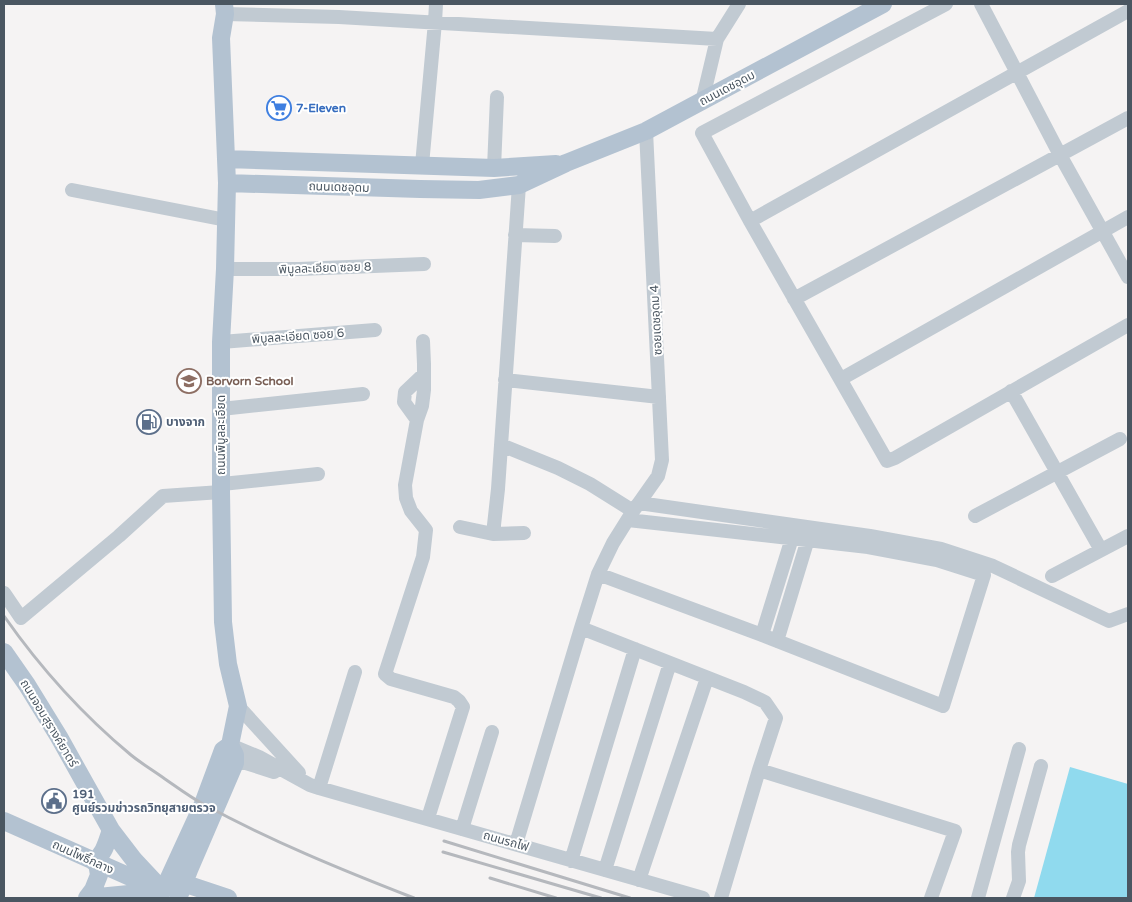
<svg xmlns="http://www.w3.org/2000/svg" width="1132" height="902" viewBox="0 0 1132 902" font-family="'Varela Round','Noto Sans Thai',sans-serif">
<rect width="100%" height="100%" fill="#f5f3f3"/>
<path fill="#90daee" d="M1070 767 1128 784V898H1034Z"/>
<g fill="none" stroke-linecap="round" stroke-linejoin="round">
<path stroke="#c1cad2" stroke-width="14" d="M946 4 702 133 750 221 887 461 895 458 1128 325
M981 4 1060 155 1128 277
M225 14 339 17 717 39
M702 102 717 39 739 4
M422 165 435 22 436 4
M494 168 497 97
M72 190 226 220
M750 221 1128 11
M515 235 555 236
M225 269H299L424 264
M794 299 1128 118
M423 341 424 364V390L422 406 417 420 405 485 406 498 411 511 426 530 423 557 385 674 391 679 454 697 459 701 463 707 428 818
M221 342 375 330
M841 379 1128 217
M505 380 659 397
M1011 391 1101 550
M221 409 363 394
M417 420 404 402 405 392 424 374
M501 445 558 468 590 484 633 511
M222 484 318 474
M639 503 658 476 662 460 646 131
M975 516 1120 439
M460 527 493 534 524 533
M493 534 498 489 519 185
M598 574 762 635 943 706 984 575 937 560 868 547 628 520
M1052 576 1128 536
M4 593 21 618 119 536 163 496 221 492
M581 628 744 692 765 702 776 718 759 770 721 898
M762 635 792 538
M777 641 808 539
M238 706 299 773
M230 745 259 757 310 785 319 788 703 898
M235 763H246L274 772
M759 770 955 831 931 898
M319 788 355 672
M462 829 492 732
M516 844 581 628 598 574 613 543 633 511 639 503 870 536 941 549 993 566 1109 621 1128 614
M571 861 635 649
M605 870 670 663
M639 880 707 678
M978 898 1019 749
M1013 898 1019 881 1018 852 1019 845 1041 766"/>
<path stroke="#b3c2d1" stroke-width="18" d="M226 159 494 168 556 164
M227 183 420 189 479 190 519 185 566 163 646 131 883 4
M4 652 27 685 59 737 111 830 134 860 163 891
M4 821 155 888
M94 862C105 852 106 844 111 830
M174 880 228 898
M163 891 203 804 223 750 230 745
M179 896 189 870 235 763V755L230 745 238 706 228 664 223 622 221 492V342L225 269 227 183 221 38 225 14 224 4
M87 898 93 890 99 875 97 863
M88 898 160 891"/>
<path stroke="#b5b8bd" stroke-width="3" d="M4 616C39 666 84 716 131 755 142 764 154 771 165 779 178 788 190 797 203 804 271 841 342 870 414 898
M444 841 630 898
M443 852 601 898
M490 878 556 898"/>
</g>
<defs>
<symbol id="supermarket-ring" viewBox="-11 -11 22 22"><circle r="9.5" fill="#fff" stroke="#3f7fe0" stroke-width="1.5"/><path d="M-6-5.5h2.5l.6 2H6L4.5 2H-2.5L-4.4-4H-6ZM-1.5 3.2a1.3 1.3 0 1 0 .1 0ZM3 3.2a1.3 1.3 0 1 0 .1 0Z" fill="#3f7fe0"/></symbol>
<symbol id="school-ring" viewBox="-11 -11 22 22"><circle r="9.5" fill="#fff" stroke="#8d6e63" stroke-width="1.5"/><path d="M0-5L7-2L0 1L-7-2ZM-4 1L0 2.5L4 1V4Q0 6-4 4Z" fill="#8d6e63"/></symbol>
<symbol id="fuel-ring" viewBox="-11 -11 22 22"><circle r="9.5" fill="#fff" stroke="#5c6f8a" stroke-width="1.5"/><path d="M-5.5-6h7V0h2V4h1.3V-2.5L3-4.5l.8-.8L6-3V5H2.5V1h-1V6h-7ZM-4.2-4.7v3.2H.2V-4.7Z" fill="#5c6f8a"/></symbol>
<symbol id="civic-ring" viewBox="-11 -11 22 22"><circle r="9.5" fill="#fff" stroke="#5c6f8a" stroke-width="1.5"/><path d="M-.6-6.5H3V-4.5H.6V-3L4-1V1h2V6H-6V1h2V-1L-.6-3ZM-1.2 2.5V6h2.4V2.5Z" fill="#5c6f8a"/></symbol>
</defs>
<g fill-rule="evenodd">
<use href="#supermarket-ring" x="265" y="94" width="28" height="28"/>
<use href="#school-ring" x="175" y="367" width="28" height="28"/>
<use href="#fuel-ring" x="135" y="408" width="28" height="28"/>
<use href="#civic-ring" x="40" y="787" width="28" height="28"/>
</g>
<g text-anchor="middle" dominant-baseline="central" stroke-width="4" stroke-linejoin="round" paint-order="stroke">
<g font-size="12" fill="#4a5661" stroke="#fff">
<text transform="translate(727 88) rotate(-28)">ถนนเดชอุดม</text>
<text transform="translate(339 187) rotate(2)">ถนนเดชอุดม</text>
<text transform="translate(325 268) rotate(-2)">พิบูลละเอียด ซอย 8</text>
<text transform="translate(656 320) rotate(-93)">ซอยเดชอุดม 4</text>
<text transform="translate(298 336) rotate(-4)">พิบูลละเอียด ซอย 6</text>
<text transform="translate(221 435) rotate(-90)">ถนนพิบูลละเอียด</text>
<text transform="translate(49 723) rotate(59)">ถนนจอมสุรางค์ยาตร์</text>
<text transform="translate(506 841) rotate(16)">ถนนรถไฟ</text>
<text transform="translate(83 857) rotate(24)">ถนนโพธิ์กลาง</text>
</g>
<g font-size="12" font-weight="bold" fill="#366cbe" stroke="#fff" text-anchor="start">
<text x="296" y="108">7-Eleven</text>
</g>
<g font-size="12" font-weight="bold" fill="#785e54" stroke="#fff" text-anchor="start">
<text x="206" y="381">Borvorn School</text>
</g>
<g font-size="12" font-weight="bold" fill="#4e5e75" stroke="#fff" text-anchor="start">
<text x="166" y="422">บางจาก</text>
<text x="72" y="794">191<tspan x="72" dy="14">ศูนย์รวมข่าวรถวิทยุสายตรวจ</tspan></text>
</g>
</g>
<rect width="1132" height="902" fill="none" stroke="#4a5661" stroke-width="10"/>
</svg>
